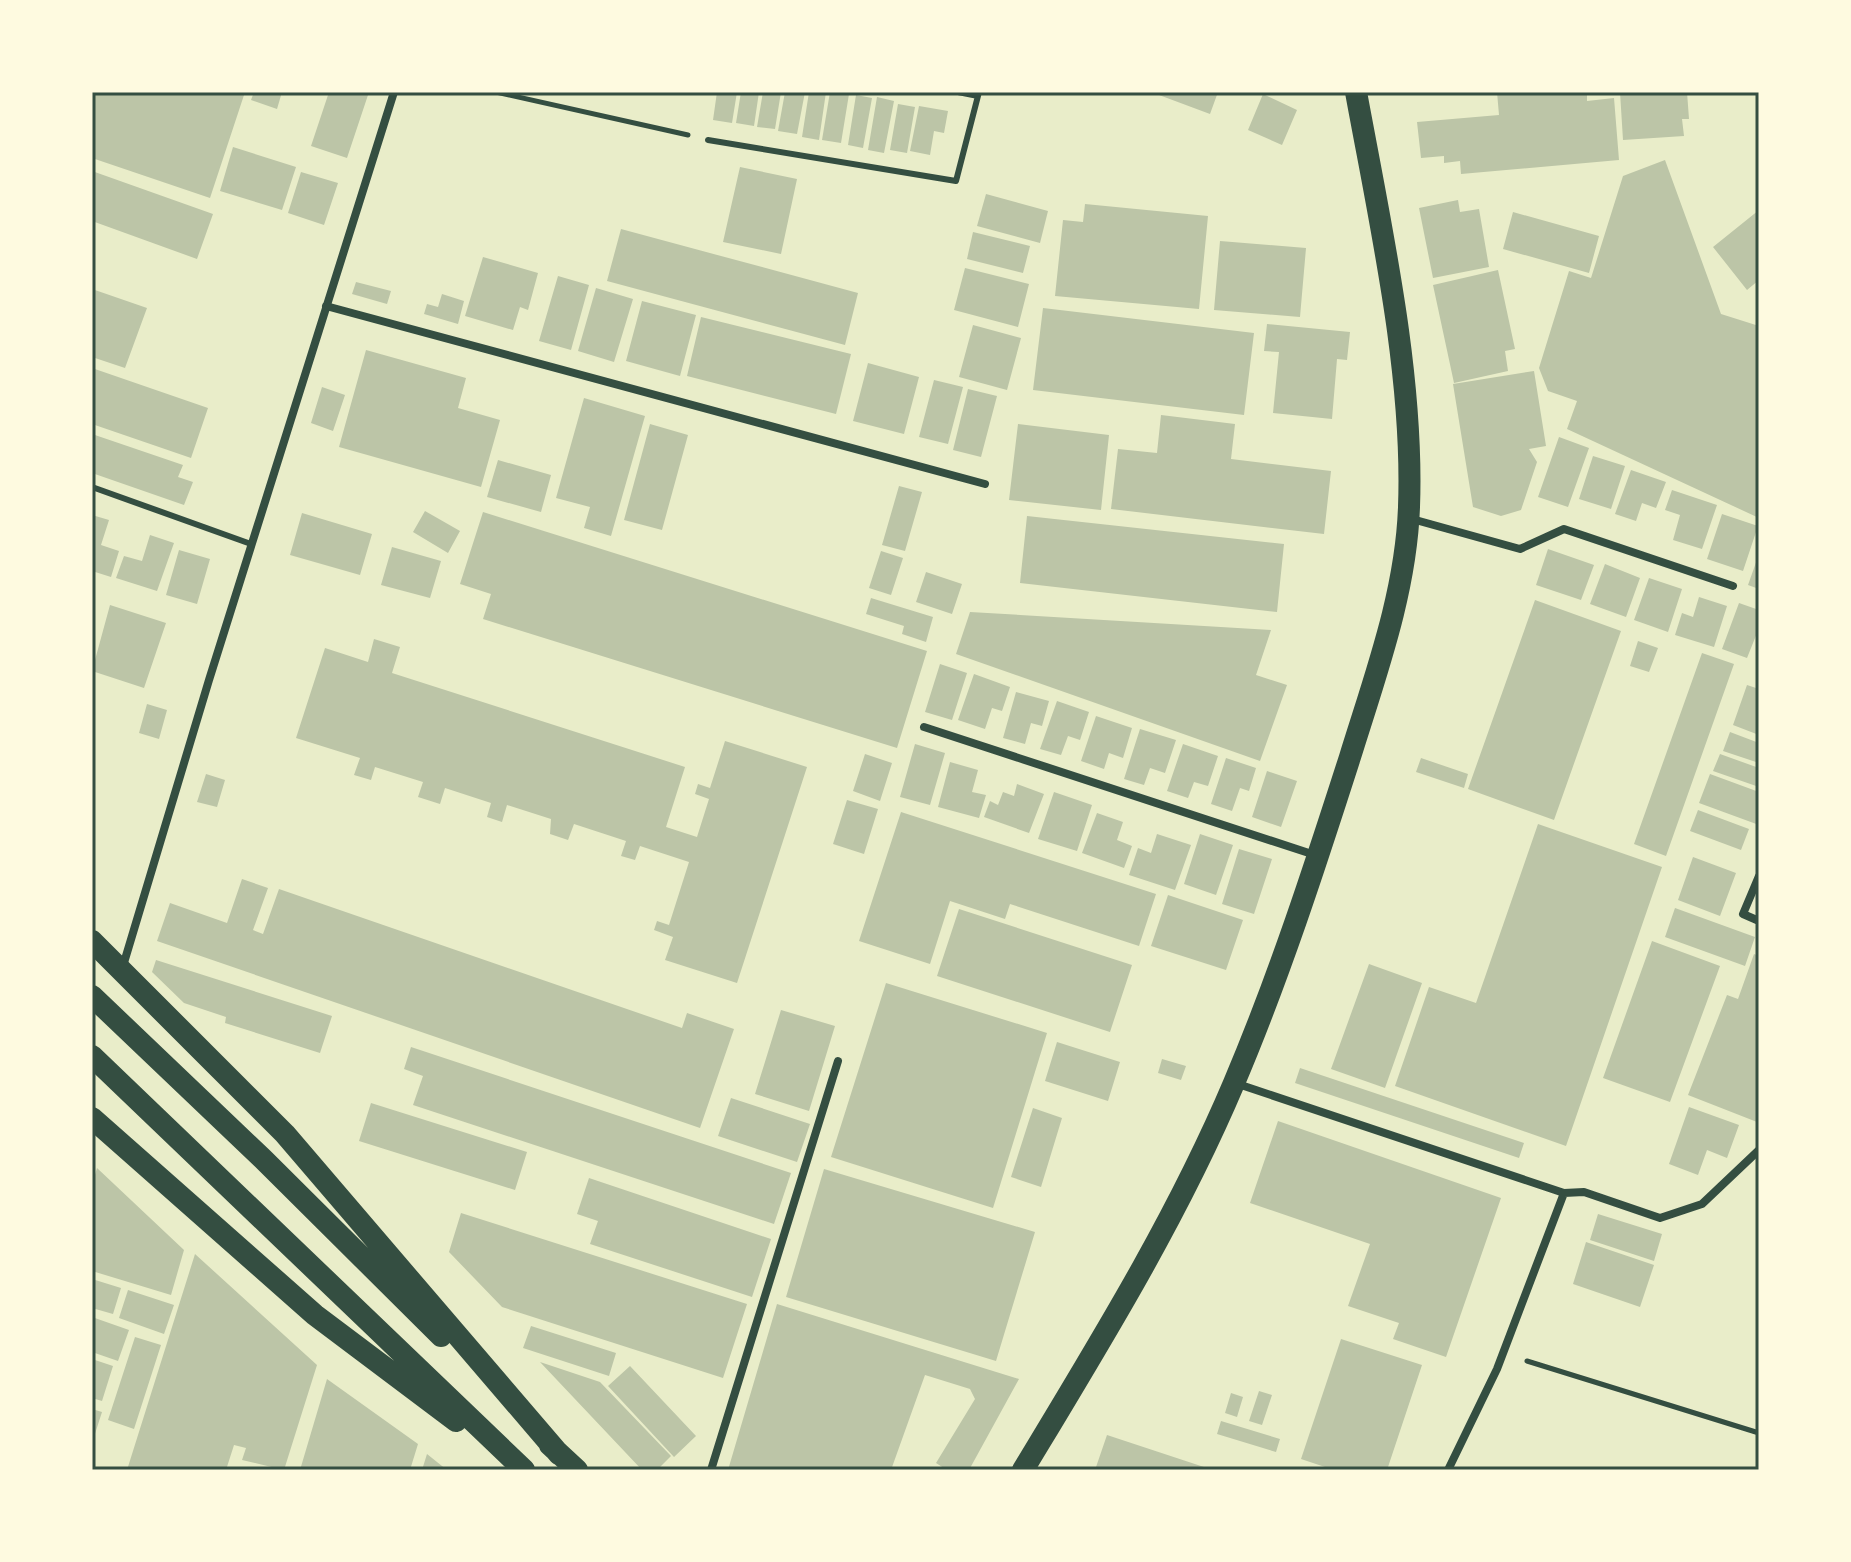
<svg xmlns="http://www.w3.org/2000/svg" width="1851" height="1562" viewBox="0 0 1851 1562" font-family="'PT Sans',sans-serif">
<rect width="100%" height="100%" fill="#e9edc9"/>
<path fill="#bcc5a7" d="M92 92H245L210 198 92 158Z
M254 92H282L277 109 251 100Z
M329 92H369L347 158 311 146Z
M717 92H737L732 123 713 120Z
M741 92H759L754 126 736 123Z
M763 92H781L775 129 757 127Z
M785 92H805L797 134 778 131Z
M809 92H826L819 140 802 137Z
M830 92 849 94 841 143 822 140Z
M1151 92H1218L1210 114Z
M1497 92H1587V101L1614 98 1619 160 1461 174 1460 161 1444 163V156L1421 158 1417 122 1499 115Z
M1620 92H1687L1689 119H1682L1684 136 1623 140Z
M1263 94 1297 110 1282 145 1248 130Z
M856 95 872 98 863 148 848 145Z
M877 97 894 101 884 153 868 150Z
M898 104 915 107 907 153 890 150Z
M919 106 948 111 944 133 934 131 930 155 910 151Z
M233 147 296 167 282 210 220 191Z
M1665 160 1721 314 1759 326V518L1567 429 1577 401 1548 391 1539 368 1569 271 1591 278 1623 176Z
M740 167 797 179 781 254 723 242Z
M92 171 213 214 197 259 92 221Z
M301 172 338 183 324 225 288 213Z
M986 194 1048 211 1040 243 977 226Z
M1458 200 1460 212 1479 209 1489 267 1433 278 1419 208Z
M1085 204 1208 216 1199 309 1055 296 1063 220 1083 222Z
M1759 210V280L1747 290 1713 247Z
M1513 212 1599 236 1589 273 1503 249Z
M621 229 858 293 845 345 607 281Z
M973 232 1030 246 1023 273 967 259Z
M1220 241 1306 248 1300 317 1214 310Z
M483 257 538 273 528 310 520 307 513 330 465 316Z
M965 268 1029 284 1018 327 954 310Z
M1498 270 1515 349 1505 351 1508 371 1454 383 1433 285Z
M558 276 589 285 571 350 539 341Z
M356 282 391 291 387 304 352 294Z
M596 288 633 299 614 362 578 351Z
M92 289 147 308 125 368 92 357Z
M442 294 464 301 458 324 424 314 427 304 438 307Z
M642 301 696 315 680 376 626 361Z
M1043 308 1254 333 1244 415 1033 390Z
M701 317 851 354 836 414 687 376Z
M1267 324 1350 332 1347 360 1337 359 1332 419 1273 413 1279 352 1264 351Z
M973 325 1021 338 1007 390 959 377Z
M366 350 466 378 458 408 500 420 481 487 339 447Z
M868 363 919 377 904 434 853 421Z
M92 368 208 408 191 458 92 424Z
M1534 371 1546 446 1529 449 1537 462 1521 510 1501 516 1473 507 1453 384Z
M934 380 963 387 948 444 919 437Z
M322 387 345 395 333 431 311 423Z
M968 389 997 396 981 457 953 450Z
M584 398 645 416 611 536 584 528 590 507 556 498Z
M1161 415 1235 424 1231 459 1331 471 1324 534 1111 509 1118 449 1157 453Z
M650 424 688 435 662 530 624 520Z
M1018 424 1109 435 1101 510 1009 500Z
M92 434 183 465 178 477 193 482 184 505 92 473Z
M1559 437 1589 448 1568 507 1538 497Z
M1593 456 1625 466 1611 509 1579 499Z
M498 460 551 475 541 512 487 497Z
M1631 470 1666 482 1656 508 1642 503 1636 521 1615 514Z
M899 486 922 492 905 551 882 545Z
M1672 490 1717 505 1702 549 1673 540 1680 515 1665 510Z
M425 511 460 531 448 553 413 532Z
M483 512 927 651 897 748 483 619 491 594 460 584Z
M302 513 372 534 360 575 290 555Z
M1722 514 1758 526 1743 571 1707 559Z
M92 515 109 520 101 545 119 551 111 577 92 571Z
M1027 516 1284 544 1277 612 1020 583Z
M150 535 174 543 157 591 116 578 124 556 142 561Z
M392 547 441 561 430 598 381 585Z
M1548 549 1594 565 1581 600 1536 585Z
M179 550 210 559 197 604 166 595Z
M881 551 903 558 891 595 869 588Z
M1759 554V589L1748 585Z
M1605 564 1640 578 1626 617 1590 604Z
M926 572 962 584 952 614 916 602Z
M1649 578 1682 589 1668 632 1634 620Z
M1699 597 1727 606 1714 647 1675 635 1682 613 1693 617Z
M871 598 933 617 926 642 902 634 904 626 866 614Z
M1535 600 1621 631 1554 820 1468 789Z
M1739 603 1759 610V628L1747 658 1722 649Z
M110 605 166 623 144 688 92 671Z
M970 612 1271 630 1256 675 1287 685 1260 761 956 654Z
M374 639 400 647 392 673 685 767 666 827 697 837 709 799 695 794 698 784 710 788 725 741 807 767 737 983 665 960 673 937 654 930 657 921 669 925 689 862 640 846 635 860 621 856 626 841 574 824 568 840 550 834 551 819 507 805 502 822 487 817 491 803 445 788 440 804 418 797 423 782 375 767 371 780 354 775 360 758 296 738 325 648 368 662Z
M1638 641 1658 648 1649 672 1630 666Z
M1702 653 1734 664 1666 856 1634 844Z
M940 664 967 673 952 720 925 712Z
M974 674 1010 687 1002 711 992 708 985 729 958 720Z
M1747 685 1759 689V735L1733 725Z
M1016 692 1049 701 1042 726 1031 723 1025 744 1003 738Z
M1057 701 1089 712 1080 740 1068 736 1061 755 1040 749Z
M147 704 167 710 159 739 139 733Z
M1096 716 1132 728 1123 758 1109 753 1104 769 1081 761Z
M1140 729 1176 740 1165 773 1150 768 1144 785 1124 779Z
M1730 732 1759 743V763L1723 751Z
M915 744 945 753 930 805 900 797Z
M1183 744 1218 756 1208 786 1194 782 1188 798 1167 791Z
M865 754 892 763 880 801 853 791Z
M1720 754 1759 768V787L1713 771Z
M1226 758 1256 768 1249 791 1240 788 1232 811 1211 804Z
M1421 758 1468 774 1464 788 1416 772Z
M950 762 978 770 972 792 986 795 979 818 938 807Z
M1267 771 1297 781 1281 827 1252 817Z
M206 774 225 780 217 807 197 802Z
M1710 774 1759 792V825L1699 803Z
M1017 784 1044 794 1029 833 984 817 990 801 998 805 1003 792 1014 796Z
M1054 792 1092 805 1077 851 1038 839Z
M847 800 878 809 864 854 833 844Z
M1698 810 1749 829 1741 850 1690 831Z
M901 812 1156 894 1139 946 1010 904 1005 919 950 901 930 964 859 941Z
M1097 813 1123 822 1117 840 1132 846 1124 868 1082 853Z
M1538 824 1662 867 1566 1146 1395 1086 1429 987 1476 1003Z
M1157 834 1191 845 1175 890 1129 875 1138 848 1151 853Z
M1200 834 1233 845 1216 895 1184 884Z
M1239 849 1272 859 1254 914 1222 904Z
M1693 857 1736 873 1720 916 1678 900Z
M242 879 268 888 253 930 263 934 279 889 682 1028 687 1013 734 1029 700 1128 157 941 170 903 227 923Z
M1168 895 1243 920 1226 970 1151 946Z
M1675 908 1755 937 1745 966 1665 937Z
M959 909 1132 965 1110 1032 937 976Z
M1652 941 1720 966 1670 1102 1603 1078Z
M1754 954 1759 956 1757 1122 1688 1095 1727 995 1738 999Z
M156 960 332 1016 320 1053 225 1023 226 1017 184 1003 152 972Z
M1369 964 1422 983 1385 1088 1331 1069Z
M886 983 1047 1033 993 1208 831 1157Z
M781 1010 835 1026 809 1111 755 1094Z
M1057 1042 1120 1062 1108 1101 1045 1081Z
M411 1047 791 1173 774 1224 413 1105 423 1076 404 1069Z
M1162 1059 1186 1066 1181 1080 1158 1073Z
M1300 1068 1524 1143 1519 1158 1295 1083Z
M731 1098 810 1124 797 1162 718 1136Z
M371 1103 527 1152 515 1190 359 1141Z
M1689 1107 1739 1125 1727 1158 1707 1150 1698 1175 1669 1164Z
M1033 1108 1062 1118 1041 1187 1011 1177Z
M1278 1121 1501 1198 1446 1357 1393 1339 1399 1323 1348 1306 1370 1244 1250 1203Z
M97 1168 184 1250 171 1295 92 1271V1185Z
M824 1169 1035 1232 996 1361 786 1297Z
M589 1178 771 1239 752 1297 590 1244 598 1221 577 1214Z
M461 1213 747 1304 723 1378 502 1307 449 1252Z
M1598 1214 1662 1234 1654 1261 1590 1240Z
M1586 1242 1654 1265 1640 1307 1573 1284Z
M195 1254 317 1365 284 1470 242 1460 246 1448 234 1445 226 1470H127Z
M92 1279 121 1288 113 1314 92 1308Z
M128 1290 174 1305 164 1334 119 1318Z
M777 1304 1019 1379 969 1470H947L936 1463 975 1399 970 1389 925 1375 891 1470H728Z
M92 1317 129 1330 118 1361 92 1352Z
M531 1326 616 1353 609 1376 523 1348Z
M135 1337 161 1345 134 1429 108 1420Z
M1341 1339 1422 1365 1387 1470H1334L1301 1459Z
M92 1359 113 1366 102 1401 92 1398Z
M540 1362 600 1382 671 1456 657 1470H642Z
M630 1366 696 1436 674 1457 608 1386Z
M327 1379 418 1444 410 1470H300Z
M1259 1391 1272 1395 1262 1425 1249 1421Z
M1231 1393 1243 1397 1237 1417 1225 1413Z
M92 1409 102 1412 93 1440H92Z
M1221 1421 1280 1439 1276 1452 1217 1434Z
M1107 1435 1210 1469V1470H1095Z
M427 1454 447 1470H422Z"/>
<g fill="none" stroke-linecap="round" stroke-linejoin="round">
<path stroke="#344e41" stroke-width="5" d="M496 92 688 135
M1527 1361 1759 1433"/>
<path stroke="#344e41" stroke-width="6" d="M958 92 978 96
M708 140 956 181 979 92
M92 487 251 544"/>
<path stroke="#344e41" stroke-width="8" d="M326 306 985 484
M1412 519 1520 549 1564 529 1733 586
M924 727 1315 855
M1759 876 1743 914 1759 921
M123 966 209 680 394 92
M1235 1083 1564 1193 1584 1192 1660 1218 1702 1204 1759 1150
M711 1470 838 1061
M1448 1470 1497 1369 1564 1193"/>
<path stroke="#344e41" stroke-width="22" d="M92 941 285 1134 559 1454
M92 996 263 1159 441 1336
M92 1056 524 1470
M92 1118 315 1315 456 1421
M550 1445 577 1470
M1023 1470C1099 1344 1177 1218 1234 1083 1279 977 1315 866 1350 757 1375 676 1406 593 1409 507 1414 374 1380 223 1356 92"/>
</g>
<rect width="1851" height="1562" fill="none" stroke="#fefae0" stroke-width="188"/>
<rect x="94" y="94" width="1663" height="1374" fill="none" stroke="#344e41" stroke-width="3"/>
</svg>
